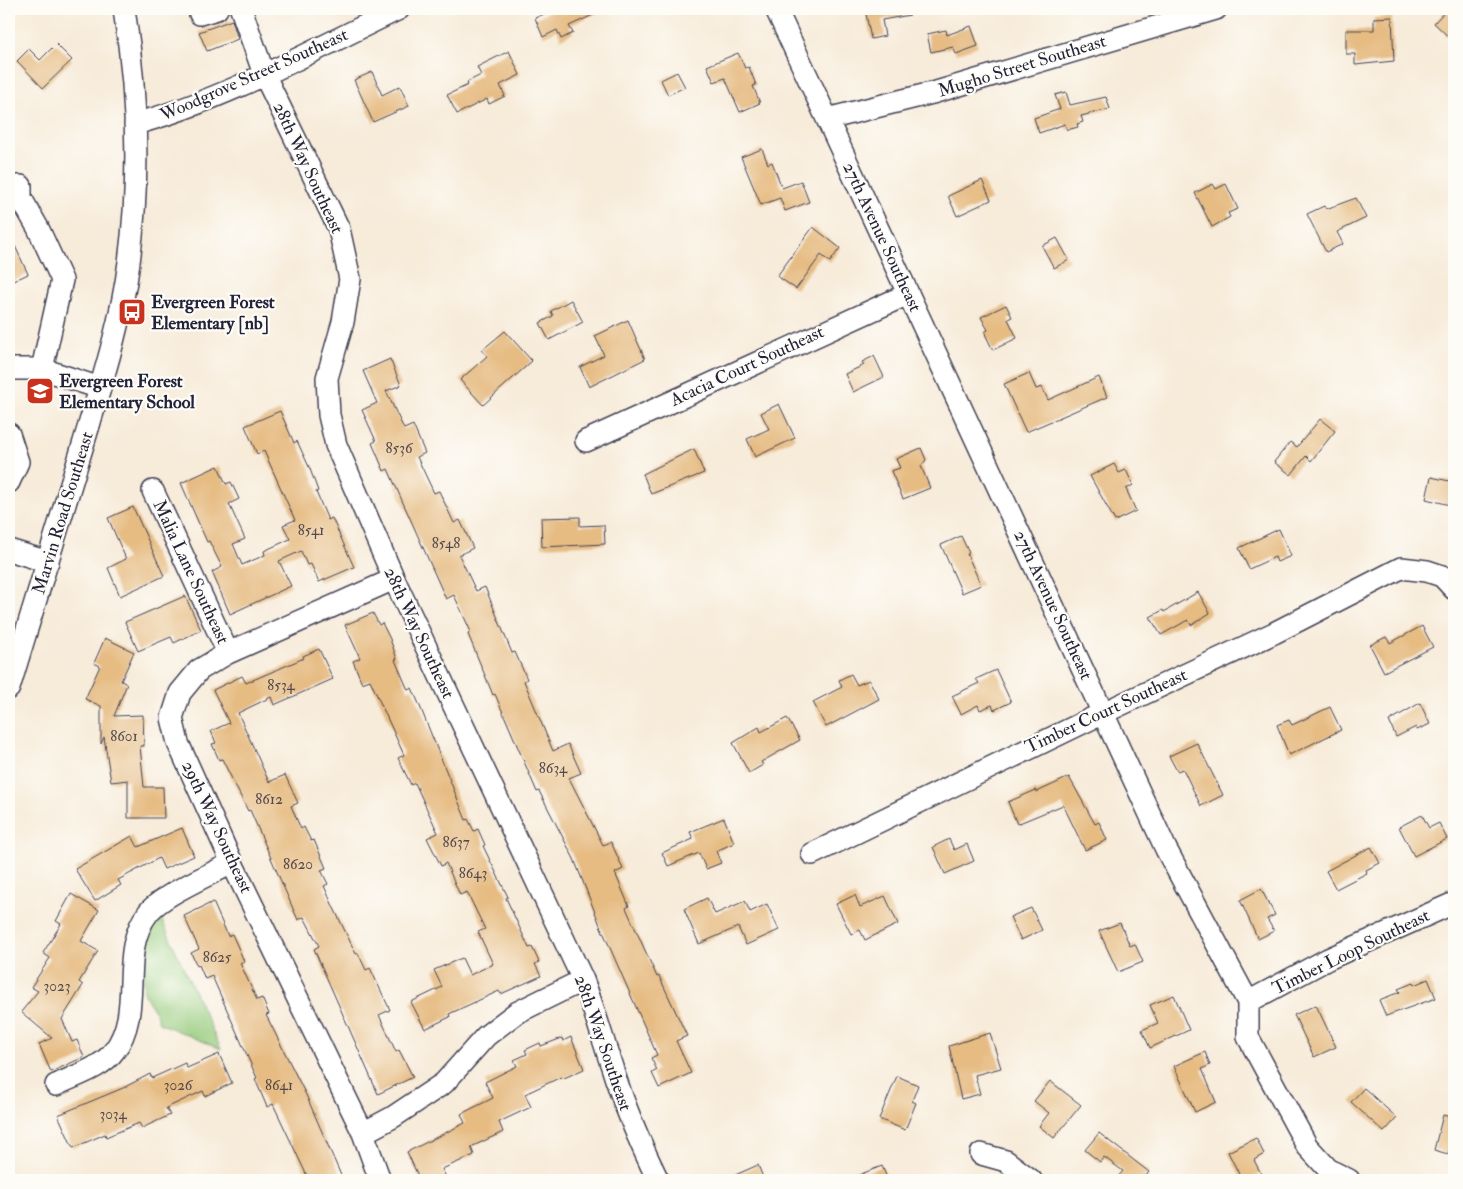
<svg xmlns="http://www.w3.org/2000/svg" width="1463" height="1189" viewBox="0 0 1463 1189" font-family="'IM FELL Double Pica',serif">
<rect width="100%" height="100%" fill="#fdfcf7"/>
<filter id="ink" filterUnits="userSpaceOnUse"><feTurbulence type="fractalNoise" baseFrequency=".02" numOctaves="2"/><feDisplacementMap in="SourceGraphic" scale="10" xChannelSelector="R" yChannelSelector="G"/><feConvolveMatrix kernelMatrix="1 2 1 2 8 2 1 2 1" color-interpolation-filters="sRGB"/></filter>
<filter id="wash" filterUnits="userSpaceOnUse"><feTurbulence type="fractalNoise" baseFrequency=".0096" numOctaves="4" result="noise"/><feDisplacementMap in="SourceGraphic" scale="20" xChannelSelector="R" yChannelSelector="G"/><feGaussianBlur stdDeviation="1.12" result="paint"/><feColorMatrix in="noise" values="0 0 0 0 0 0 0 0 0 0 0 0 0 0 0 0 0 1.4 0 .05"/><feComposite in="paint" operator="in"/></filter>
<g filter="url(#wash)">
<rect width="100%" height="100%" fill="#f7ebd9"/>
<path fill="#97cc7e" stroke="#5c775c" d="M159 914 221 1049 159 1023C156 1008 148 1004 144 992 143 986 144 979 144 973 143 949 145 933 159 914Z"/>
<g id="blocks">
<path fill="#e6bc83" d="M555 9H606L569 26 573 33 561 39 557 30 543 37 535 18Z
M865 9H910V15L882 20 885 36 871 39Z
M1447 9H1454V42L1434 23Z
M1392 17 1394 61 1355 65V54H1346V30H1374V18Z
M232 20 238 39 207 51 199 32Z
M971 26 978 46 956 54 953 47 931 52 927 34 946 30 947 35Z
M56 44 72 60 43 88 17 61 29 49 40 60Z
M509 51 520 75 500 85 505 96 489 104 487 99 457 114 447 95 468 85 467 82 481 75 477 67Z
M738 53 745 68 749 67 756 85 753 86 760 103 740 112 725 78 714 82 707 66Z
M372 72 382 95 400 86 409 106 373 122 354 80Z
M677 72 685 87 668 95 661 80Z
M1066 92 1070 105 1106 97 1110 109 1081 116 1083 122 1077 124 1078 127 1067 130 1065 124 1039 133 1034 118 1060 109 1055 95Z
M762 149 768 164 772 162 782 188 801 181 809 202 785 211 780 198 761 205 741 157Z
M982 180 991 200 957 216 948 196Z
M1213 184 1216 189 1226 184 1238 209 1228 213 1230 217 1212 227 1195 193Z
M1356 198 1366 218 1337 232 1343 244 1326 252 1307 214 1324 206 1326 209Z
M813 227 840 248 830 262 821 255 796 289 777 276Z
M9 233 28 274 9 283Z
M1057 238 1069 260 1054 268 1042 246Z
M571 300 583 322 549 340 540 323 553 316 551 311Z
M1006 305 1012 317 1008 319 1017 338 993 350 986 336 985 332 988 330 981 317Z
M628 320 645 359 589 387 580 367 604 355 595 336Z
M505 331 532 361 483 405 460 380 487 356 482 350Z
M874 356 884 377 853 392 845 374 864 365 862 362Z
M390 359 401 385 386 391 404 429 413 425 425 453 417 457 434 493 439 491 454 523 460 520 473 548 459 555 476 591 485 587 512 653 515 652 527 679 524 681 553 751 568 744 581 773 569 778 603 845 611 842 623 869 615 873 629 906 626 908 657 977 659 976 687 1036 676 1041 691 1073 659 1088 652 1073 657 1070 651 1058 657 1055 600 925 574 859 539 791 537 792 495 694 493 695 468 634 471 632 454 595 446 599 388 469 384 471 372 443 376 441 362 410 377 403 363 371Z
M1029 373 1036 389 1042 387 1048 400 1099 377 1107 397 1026 432 1004 384Z
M779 404 795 438 755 457 747 439 769 429 761 413Z
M280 411 294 443 297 441 310 469 318 491 316 492 328 520 332 518 354 567 319 582 311 564 307 565 301 551 279 561 291 586 230 614 212 572 222 567 209 541 207 542 181 483 218 466 226 484 231 482 239 499 229 504 245 539 233 544 242 565 265 555 264 551 290 539 283 525 295 520 264 451 257 454 245 426Z
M1320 419 1335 431 1311 461 1306 456 1291 475 1274 462 1290 442 1297 447Z
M921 448 926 460 921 466 930 488 903 499 891 471 900 468 896 459Z
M694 449 704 473 651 494 643 474Z
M1114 464 1119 473 1126 470 1133 485 1126 489 1136 511 1115 521 1090 476Z
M1431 477 1454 482V506L1426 499Z
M133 507 164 576 120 596 108 568 126 559 108 518Z
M580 517V526L604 525 605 544 542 547 541 518Z
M1279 529 1291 556 1277 562 1275 557 1249 569 1239 548Z
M961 536 969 553 967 554 981 585 962 593 941 545Z
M1198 592 1210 613 1191 625 1188 620 1161 635 1150 617 1163 610 1164 612Z
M185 596 201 630 174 643 171 637 138 651 125 622Z
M373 613 379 625 382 623 390 639 397 659 395 660 408 690 412 688 419 704 466 820 468 819 474 831 478 829 485 845 483 846 508 897 506 898 529 948 532 947 539 962 535 964 541 976 501 994 499 991 449 1014 450 1017 425 1029 411 1002 442 987 434 970 462 958 470 975 493 964 478 932 485 929 467 892 460 895 446 863 441 866 427 838 438 833 415 783 411 785 398 758 404 755 370 680 362 683 353 661 360 658 345 625Z
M1422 626 1433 647 1384 672 1370 645 1386 637 1390 643Z
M105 638 134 652 121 681 127 684 114 716 143 715 144 746H140L144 787H163L164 818H128V780L111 782 104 737 101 744V706L85 699 100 666 94 663Z
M319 649 333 679 274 705 271 697 238 713 269 782 285 775 298 803 291 806 301 829 304 827 311 841 314 840 326 868 321 870 328 884 324 886 332 904 356 954 358 953 366 970 370 968 390 1010 379 1015 396 1052 399 1050 413 1077 378 1094 314 949 319 946 304 917 298 920 250 810 248 811 222 759 219 760 212 744 216 743 211 731 229 723 213 690 242 676 246 683 304 658 303 656Z
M996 670 1011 702 994 710 992 705 980 710 978 705 961 714 952 696 979 683 976 679Z
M851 674 857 685 869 680 879 699 826 727 813 702 842 687 839 680Z
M1420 703 1430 724 1417 730 1416 727 1396 737 1389 721Z
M1330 707 1341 730 1289 755 1277 725 1289 720 1292 725Z
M787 718 800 740 761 762 763 765 749 773 733 743 759 727 761 732Z
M1197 743 1223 795 1201 806 1183 769 1177 771 1169 756Z
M1069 777 1095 824 1099 822 1107 840 1085 850 1063 805 1017 824 1008 802 1036 790 1037 792Z
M1422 815 1429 828 1439 823 1447 839 1414 856 1399 827Z
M724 818 734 843 716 851 721 863 706 869 699 853 668 866 662 853 693 839 690 832Z
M182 828 194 856 164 869 159 858 118 880 121 885 95 901 75 869 132 836 138 847Z
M949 839 954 850 967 844 974 861 945 874 933 847Z
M1371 847 1380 863 1366 870 1367 873 1336 889 1326 871Z
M1261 889 1275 915 1267 919 1274 931 1258 939 1240 900Z
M71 894 99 910 81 941 98 951 79 982 83 985 62 1019 72 1042 77 1040 84 1057 51 1072 39 1044 52 1038 21 1012 38 991 31 987 50 958 43 953 61 924 56 921Z
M855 895 860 907 885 896 898 924 865 940 860 930 851 934 836 904Z
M707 898 715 914 745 901 750 912 767 904 779 930 746 945 738 927 699 944 684 909Z
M213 902 228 936 232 934 244 961 240 963 257 1000 262 998 269 1014 266 1015 306 1095 343 1180H309L273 1104 267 1107 255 1079 257 1078 212 976 205 979 199 965 197 966 191 953 199 949 184 916Z
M1031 908 1042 930 1021 940 1010 917Z
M1120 923 1130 946 1135 944 1143 962 1118 972 1099 931Z
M1428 979 1436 998 1386 1016 1379 1000 1400 992 1398 989 1413 983 1414 985Z
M1174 995 1189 1030 1150 1048 1142 1030 1158 1023 1150 1005Z
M1316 1005 1336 1047 1314 1057 1294 1015Z
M990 1033 1001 1068 975 1075 980 1094 961 1099 949 1046Z
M571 1037 584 1069 562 1079 561 1077 525 1094 531 1107 499 1122 503 1132 471 1147 474 1155 442 1169 446 1177 439 1180H420L407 1152 465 1123 461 1114 493 1098 485 1082 517 1066 514 1060 527 1054 525 1050 540 1043 541 1046 562 1038 563 1041Z
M1205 1052 1210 1065 1202 1069 1216 1102 1195 1112 1174 1066Z
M219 1054 232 1083 205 1096 203 1091 166 1108 170 1115 142 1128 139 1123 106 1137 105 1134 73 1148 58 1115 123 1088 150 1074 152 1078 185 1063 187 1068Z
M897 1076 918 1085 912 1101 916 1103 905 1130 879 1119Z
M1050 1081 1081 1105 1054 1138 1039 1126 1049 1113 1034 1101Z
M1364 1088 1397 1118 1384 1132 1351 1102Z
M1443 1115 1454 1118V1142L1452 1141 1448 1154 1434 1150Z
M1099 1133 1149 1172 1143 1180H1115L1123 1171 1104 1157 1100 1162 1085 1150Z
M1256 1138 1264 1154 1254 1160 1261 1174 1249 1180H1242L1228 1152Z
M758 1165 764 1180H724Z
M882 1166 888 1180H848V1179Z"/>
</g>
</g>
<g filter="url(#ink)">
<use href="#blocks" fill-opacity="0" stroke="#424053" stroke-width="1"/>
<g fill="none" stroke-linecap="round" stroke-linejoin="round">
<defs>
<path id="minor" d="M241 9 264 74 339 229 350 279 343 322 327 378 329 415 336 445 394 579 583 980C594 1008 602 1037 612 1067 624 1106 640 1143 658 1180
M776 9 1166 849 1248 1002V1037L1307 1146 1329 1170 1349 1180
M200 14 217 9
M827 119 936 92 1216 9
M135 124C227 99 313 50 399 9
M9 186H21V198L38 228 62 280 42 369
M9 369H42L100 388
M9 434 18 462 9 482
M586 441 908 294
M153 491 228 653
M9 550 48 562
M9 688C34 607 59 526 83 445 101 385 121 324 129 262 140 179 137 91 124 9
M812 854 1103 713 1274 633 1401 568 1427 571 1442 576 1454 589
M1248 1002 1328 959 1454 903
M56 1085C74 1076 102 1068 114 1051 145 1011 117 953 148 913 162 895 211 874 232 863
M363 1133 393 1117 444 1083 486 1036 516 1013 583 980
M981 1154 1006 1161 1031 1180
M380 1180 363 1133 232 863 178 743 172 718 180 693 199 670 228 653 394 579"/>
</defs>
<use href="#minor" stroke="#424053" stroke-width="24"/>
<use href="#minor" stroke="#fff" stroke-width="21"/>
</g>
</g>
<defs>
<symbol id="bus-square" viewBox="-11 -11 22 22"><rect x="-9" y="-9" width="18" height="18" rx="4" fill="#c8321e" stroke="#fdfcf7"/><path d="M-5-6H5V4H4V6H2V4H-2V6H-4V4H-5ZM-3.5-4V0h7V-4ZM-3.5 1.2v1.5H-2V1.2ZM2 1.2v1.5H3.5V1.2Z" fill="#fff"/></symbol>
<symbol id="school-square" viewBox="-11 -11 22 22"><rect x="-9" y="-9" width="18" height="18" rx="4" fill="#c8321e" stroke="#fdfcf7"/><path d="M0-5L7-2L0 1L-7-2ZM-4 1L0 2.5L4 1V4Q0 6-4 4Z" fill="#fff"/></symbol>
</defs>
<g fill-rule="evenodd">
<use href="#bus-square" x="116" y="296" width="32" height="32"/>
<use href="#school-square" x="24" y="375" width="32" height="32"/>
</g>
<g text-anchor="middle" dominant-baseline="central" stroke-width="4.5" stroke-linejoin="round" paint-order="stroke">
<g font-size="15" fill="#53484d">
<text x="399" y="448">8536</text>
<text x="311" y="530">8541</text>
<text x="446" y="543">8548</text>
<text x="281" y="685">8534</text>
<text x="124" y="736">8601</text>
<text x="553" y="768">8634</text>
<text x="269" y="799">8612</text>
<text x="456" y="842">8637</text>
<text x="298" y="864">8620</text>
<text x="473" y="873">8643</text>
<text x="217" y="957">8625</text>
<text x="57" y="986">3023</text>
<text x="178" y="1085">3026</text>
<text x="279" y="1085">8641</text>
<text x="113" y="1114">3034</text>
</g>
<g font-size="18" fill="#22223b" stroke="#fdfcf7">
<text transform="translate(1022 66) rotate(-17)">Mugho Street Southeast</text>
<text transform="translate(254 75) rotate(-24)">Woodgrove Street Southeast</text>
<text transform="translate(308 168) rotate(65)">28th Way Southeast</text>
<text transform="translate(882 237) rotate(65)">27th Avenue Southeast</text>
<text transform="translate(747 366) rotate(-25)">Acacia Court Southeast</text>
<text transform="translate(63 513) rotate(-73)">Marvin Road Southeast</text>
<text transform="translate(191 572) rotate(65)">Malia Lane Southeast</text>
<text transform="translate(1053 605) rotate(65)">27th Avenue Southeast</text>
<text transform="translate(419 633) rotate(65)">28th Way Southeast</text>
<text transform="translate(1106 711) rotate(-25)">Timber Court Southeast</text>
<text transform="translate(217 827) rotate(65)">29th Way Southeast</text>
<text transform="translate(1351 952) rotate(-26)">Timber Loop Southeast</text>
<text transform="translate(603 1043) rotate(71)">28th Way Southeast</text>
</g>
<g font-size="18" font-weight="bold" fill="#22223b" stroke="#fdfcf7" text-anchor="start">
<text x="151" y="302">Evergreen Forest<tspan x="151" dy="21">Elementary [nb]</tspan></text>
<text x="59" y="381">Evergreen Forest<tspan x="59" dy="21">Elementary School</tspan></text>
</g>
</g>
<rect width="1463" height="1189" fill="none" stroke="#fdfcf7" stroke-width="30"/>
</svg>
